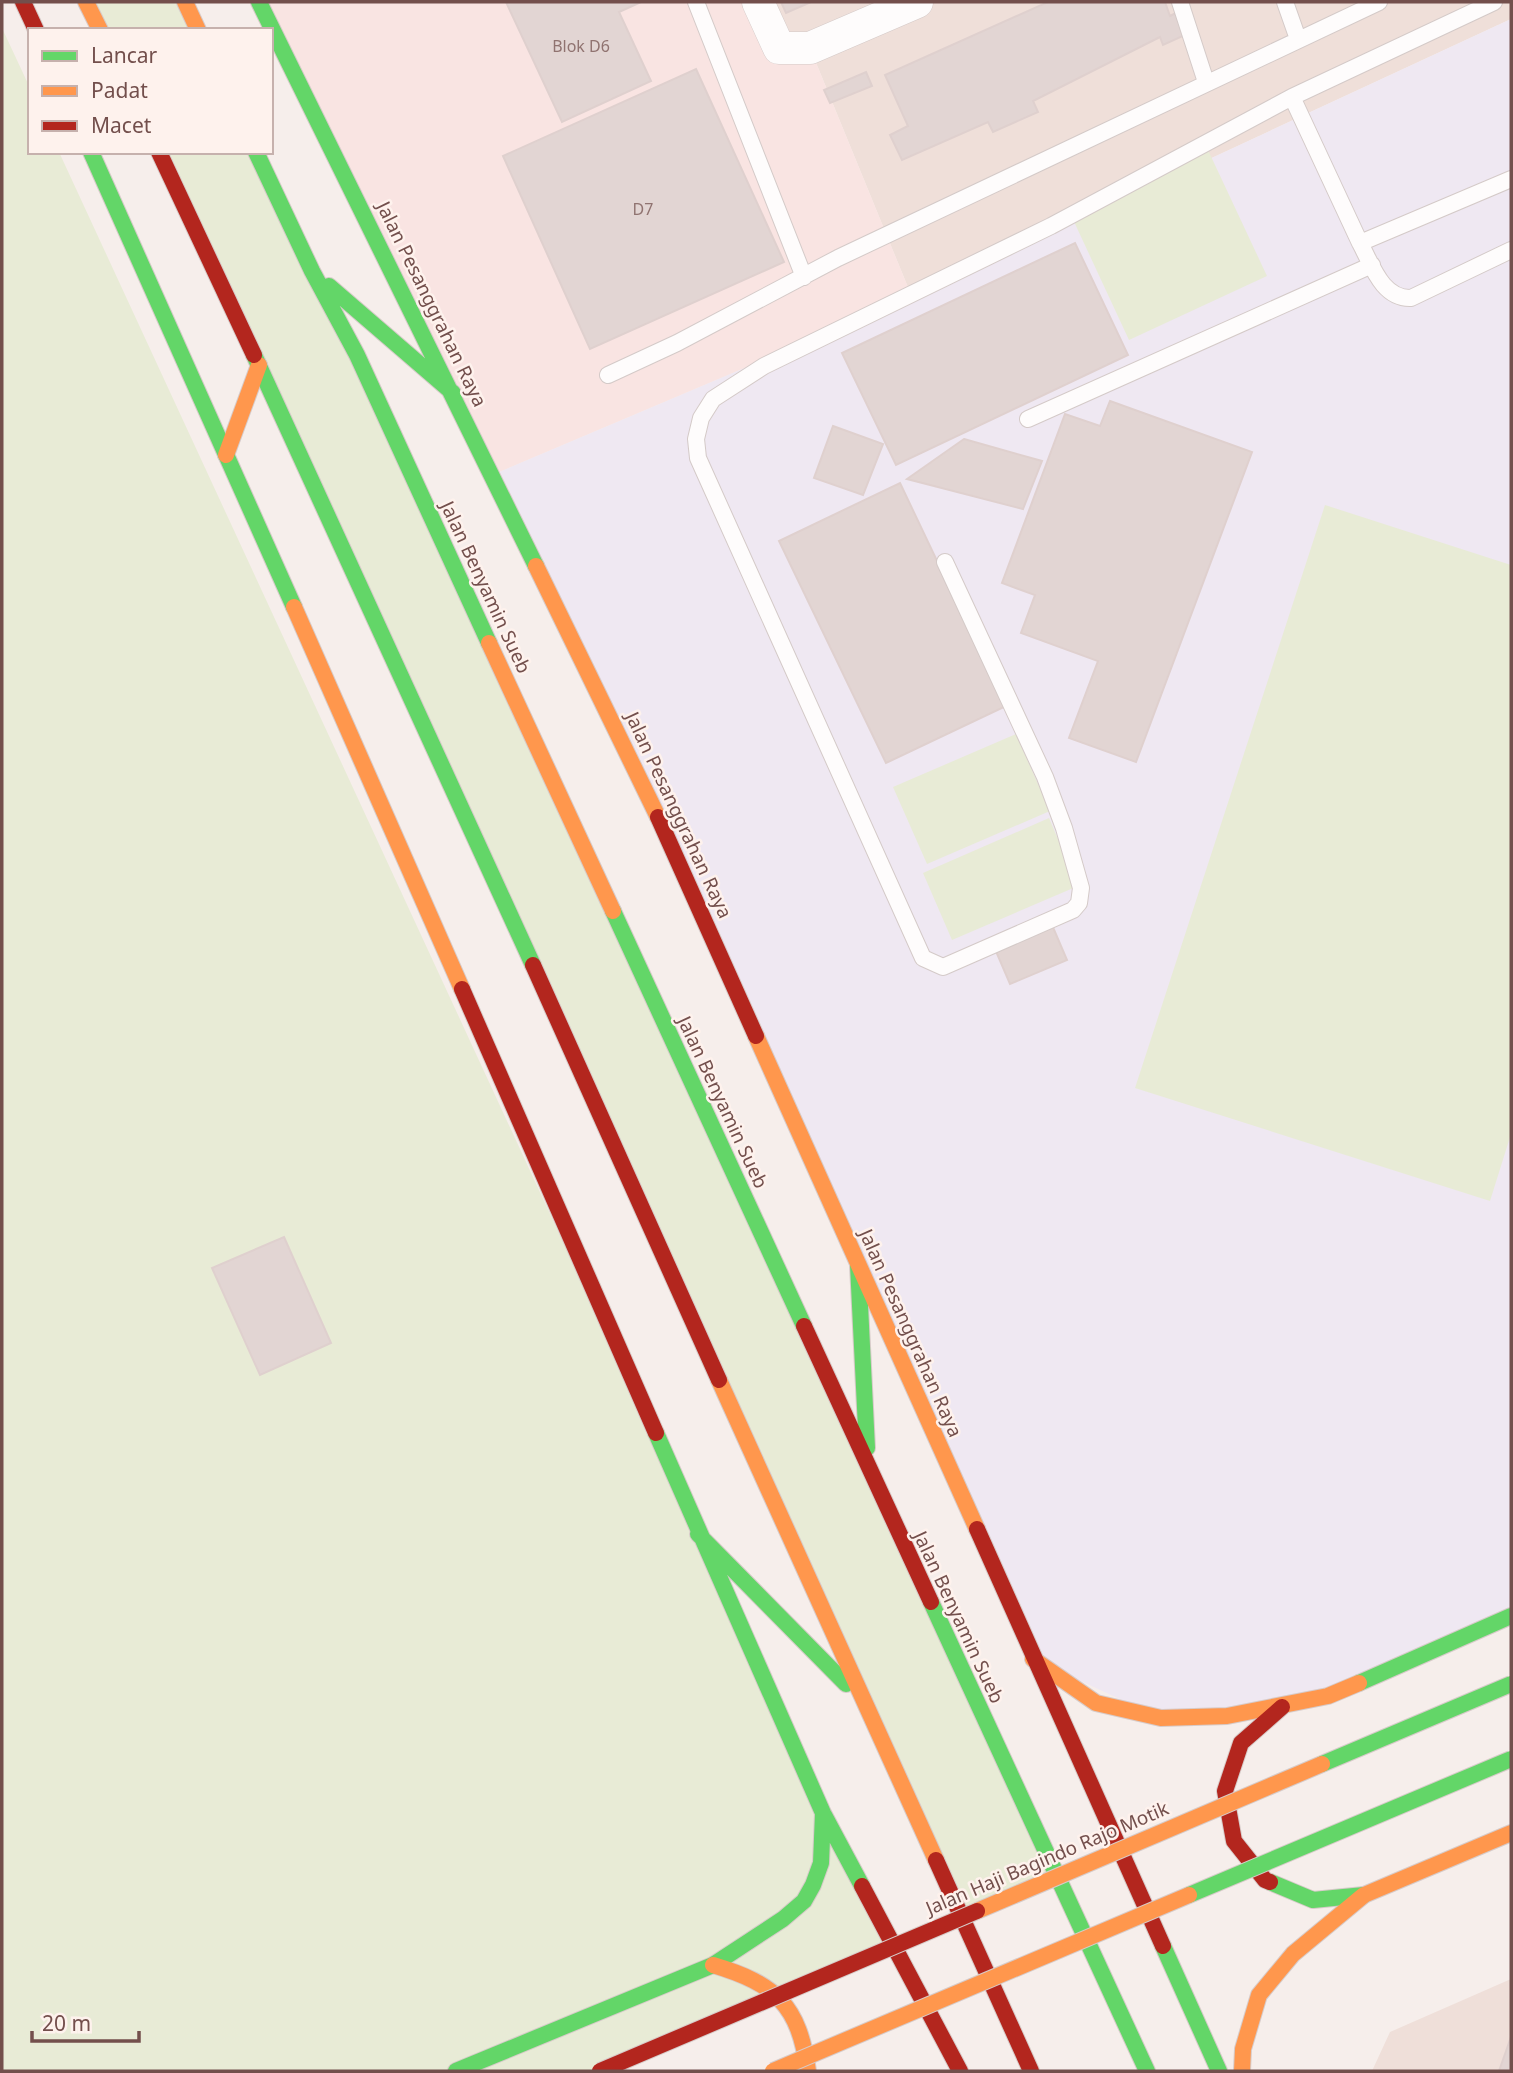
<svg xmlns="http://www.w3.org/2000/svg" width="1513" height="2073" viewBox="0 0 1513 2073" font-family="'Noto Sans',sans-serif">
<rect width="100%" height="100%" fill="#f6eeeb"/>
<path fill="#efdfd9" d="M758 2H1511V19L912 297 810 48H779Z
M1511 1979V2071H1372L1390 2032Z"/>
<path fill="#f9e4e2" d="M259 2H758L779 48H810L912 297 497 473Z"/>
<path fill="#efe8f2" d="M1511 19V1616L1328 1696 1161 1718 1033 1659 497 473 912 297Z"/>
<path fill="#e8ebd6" d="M85 2H184L197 30H99Z
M2 28 30 88V152H59L698 1534 895 1946 600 2071H2Z
M1208 150 1267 276 1129 340 1070 213Z
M159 152H256L1055 1878 960 1918Z
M1325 505 1511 565V1134L1490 1201 1135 1088Z
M1016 734 1050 811 927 864 893 787Z
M1049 818 1078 886 952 940 923 873Z"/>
<path fill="#e2d5d3" stroke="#dfd0ce" stroke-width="2" d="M506 2H641L619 12 651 81 562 122Z
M781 2H811L786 13Z
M1048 2H1165L1170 16 1176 13 1185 35 1163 45 1160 37 1033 101 1038 112 993 132 988 122 902 160 890 135 908 126 885 75Z
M696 69 784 262 590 349 503 156Z
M866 72 872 86 830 103 824 90Z
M1075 243 1128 355 896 465 842 353Z
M1110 401 1252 452 1136 762 1069 738 1098 661 1021 633 1035 595 1002 583 1065 414 1100 426Z
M833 426 883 444 863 495 814 478Z
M964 439 1042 461 1023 509 907 479Z
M900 483 1006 706 886 763 779 541Z
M1052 925 1067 960 1010 984 995 949Z
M284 1237 331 1343 260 1375 212 1268Z
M1511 2037V2071H1499Z"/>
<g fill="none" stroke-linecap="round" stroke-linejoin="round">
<defs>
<path id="lane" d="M696 2 804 277
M1180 2 1206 82
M1285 2 1298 39
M1292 97 1360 243 1511 179
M1360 243C1372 265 1382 299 1411 298L1511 250
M608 375 677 343 838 258 1379 2
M1028 419 1372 265
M945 562 1045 777 1064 828 1081 888 1079 903 1073 910 943 967 923 958 698 458 696 439 701 418 713 399 764 366 1051 226 1292 97 1494 2"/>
<path id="street" d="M758 2 779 48H810L917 2"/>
<path id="fast" d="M259 2 536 566
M91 152 294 607
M256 152 312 271 357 355 489 643
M329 286 453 393
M254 355 533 965
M613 911 804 1326
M858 1265 867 1448
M656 1433 823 1813 862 1886
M698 1534 846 1684
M931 1602 1147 2071
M1359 1683 1511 1616
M1270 1882 1313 1900 1364 1895
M1163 1946 1219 2071
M456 2071 713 1965 783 1919 804 1901 813 1885 821 1863 823 1813"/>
<path id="slow" d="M86 2 100 30
M185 2 198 30
M226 455 259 365
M536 566 658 817
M294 607 462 989
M489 643 613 911
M756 1036 977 1529
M719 1380 936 1860
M1033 1659 1096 1703 1161 1718 1227 1716 1328 1696 1359 1683
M713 1965C776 1984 799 2005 808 2071
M1242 2071 1243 2049 1259 1995 1293 1954 1364 1895 1511 1833"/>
<path id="jam" d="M23 2 36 30
M159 152 254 355
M658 817 756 1036
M533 965 719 1380
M462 989 656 1433
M804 1326 931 1602
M977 1529 1163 1946
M936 1860 1031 2071
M1270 1882 1265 1880 1234 1841 1225 1791 1241 1743 1282 1707
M862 1886 960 2071"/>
</defs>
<use href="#lane" stroke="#d4cac8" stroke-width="18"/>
<use href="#street" stroke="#d4cac8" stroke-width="33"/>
<use href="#fast" stroke="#d7cbc9" stroke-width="18"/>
<use href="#slow" stroke="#d7cbc9" stroke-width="18"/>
<use href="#jam" stroke="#d7cbc9" stroke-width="18"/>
<use href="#lane" stroke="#fefcfc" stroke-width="16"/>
<use href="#street" stroke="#fefcfc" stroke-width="32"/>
<use href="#fast" stroke="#63d668" stroke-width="16"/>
<use href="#slow" stroke="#ff974d" stroke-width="16"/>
<use href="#jam" stroke="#b3261e" stroke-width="16"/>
<defs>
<path id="fast-bridge" d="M1322 1764 1511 1684
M1189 1895 1511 1759"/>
<path id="slow-bridge" d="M977 1911 1322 1764
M773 2071 1189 1895"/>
<path id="jam-bridge" d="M600 2071 977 1911"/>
</defs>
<use href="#fast-bridge" stroke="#d7cbc9" stroke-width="18" stroke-linecap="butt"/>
<use href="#slow-bridge" stroke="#d7cbc9" stroke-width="18" stroke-linecap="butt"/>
<use href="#jam-bridge" stroke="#d7cbc9" stroke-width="18" stroke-linecap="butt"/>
<use href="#fast-bridge" stroke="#63d668" stroke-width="16"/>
<use href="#slow-bridge" stroke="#ff974d" stroke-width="16"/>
<use href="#jam-bridge" stroke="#b3261e" stroke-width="16"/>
</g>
<g text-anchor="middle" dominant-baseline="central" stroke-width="5" stroke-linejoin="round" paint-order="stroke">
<g font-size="16" fill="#907370">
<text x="581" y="46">Blok D6</text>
<text x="643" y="209">D7</text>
</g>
<g font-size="19" fill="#734f4c" stroke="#fef2ed">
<text transform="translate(432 304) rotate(64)">Jalan Pesanggrahan Raya</text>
<text transform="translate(486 587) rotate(65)">Jalan Benyamin Sueb</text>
<text transform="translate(679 815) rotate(65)">Jalan Pesanggrahan Raya</text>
<text transform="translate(723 1102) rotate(65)">Jalan Benyamin Sueb</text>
<text transform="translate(911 1333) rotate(66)">Jalan Pesanggrahan Raya</text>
<text transform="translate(959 1617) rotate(65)">Jalan Benyamin Sueb</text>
<text transform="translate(1047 1858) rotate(-23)">Jalan Haji Bagindo Rajo Motik</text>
</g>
</g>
<rect width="1513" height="2073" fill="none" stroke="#734f4c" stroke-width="7"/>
<rect x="28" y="28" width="245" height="126" fill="#fef2ed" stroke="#c6b1ad" stroke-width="2"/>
<rect x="42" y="51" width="35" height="10" fill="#63d668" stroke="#c6b1ad" stroke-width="2"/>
<text x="91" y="63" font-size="21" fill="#734f4c">Lancar</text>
<rect x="42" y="86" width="35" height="10" fill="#ff974d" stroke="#c6b1ad" stroke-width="2"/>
<text x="91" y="98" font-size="21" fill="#734f4c">Padat</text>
<rect x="42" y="121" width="35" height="10" fill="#b3261e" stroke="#c6b1ad" stroke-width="2"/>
<text x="91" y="133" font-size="21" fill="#734f4c">Macet</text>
<path d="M32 2031v10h107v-10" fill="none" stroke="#734f4c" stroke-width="3.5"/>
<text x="42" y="2031" font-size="21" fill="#734f4c" stroke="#fef2ed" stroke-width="5" paint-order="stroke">20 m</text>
</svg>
